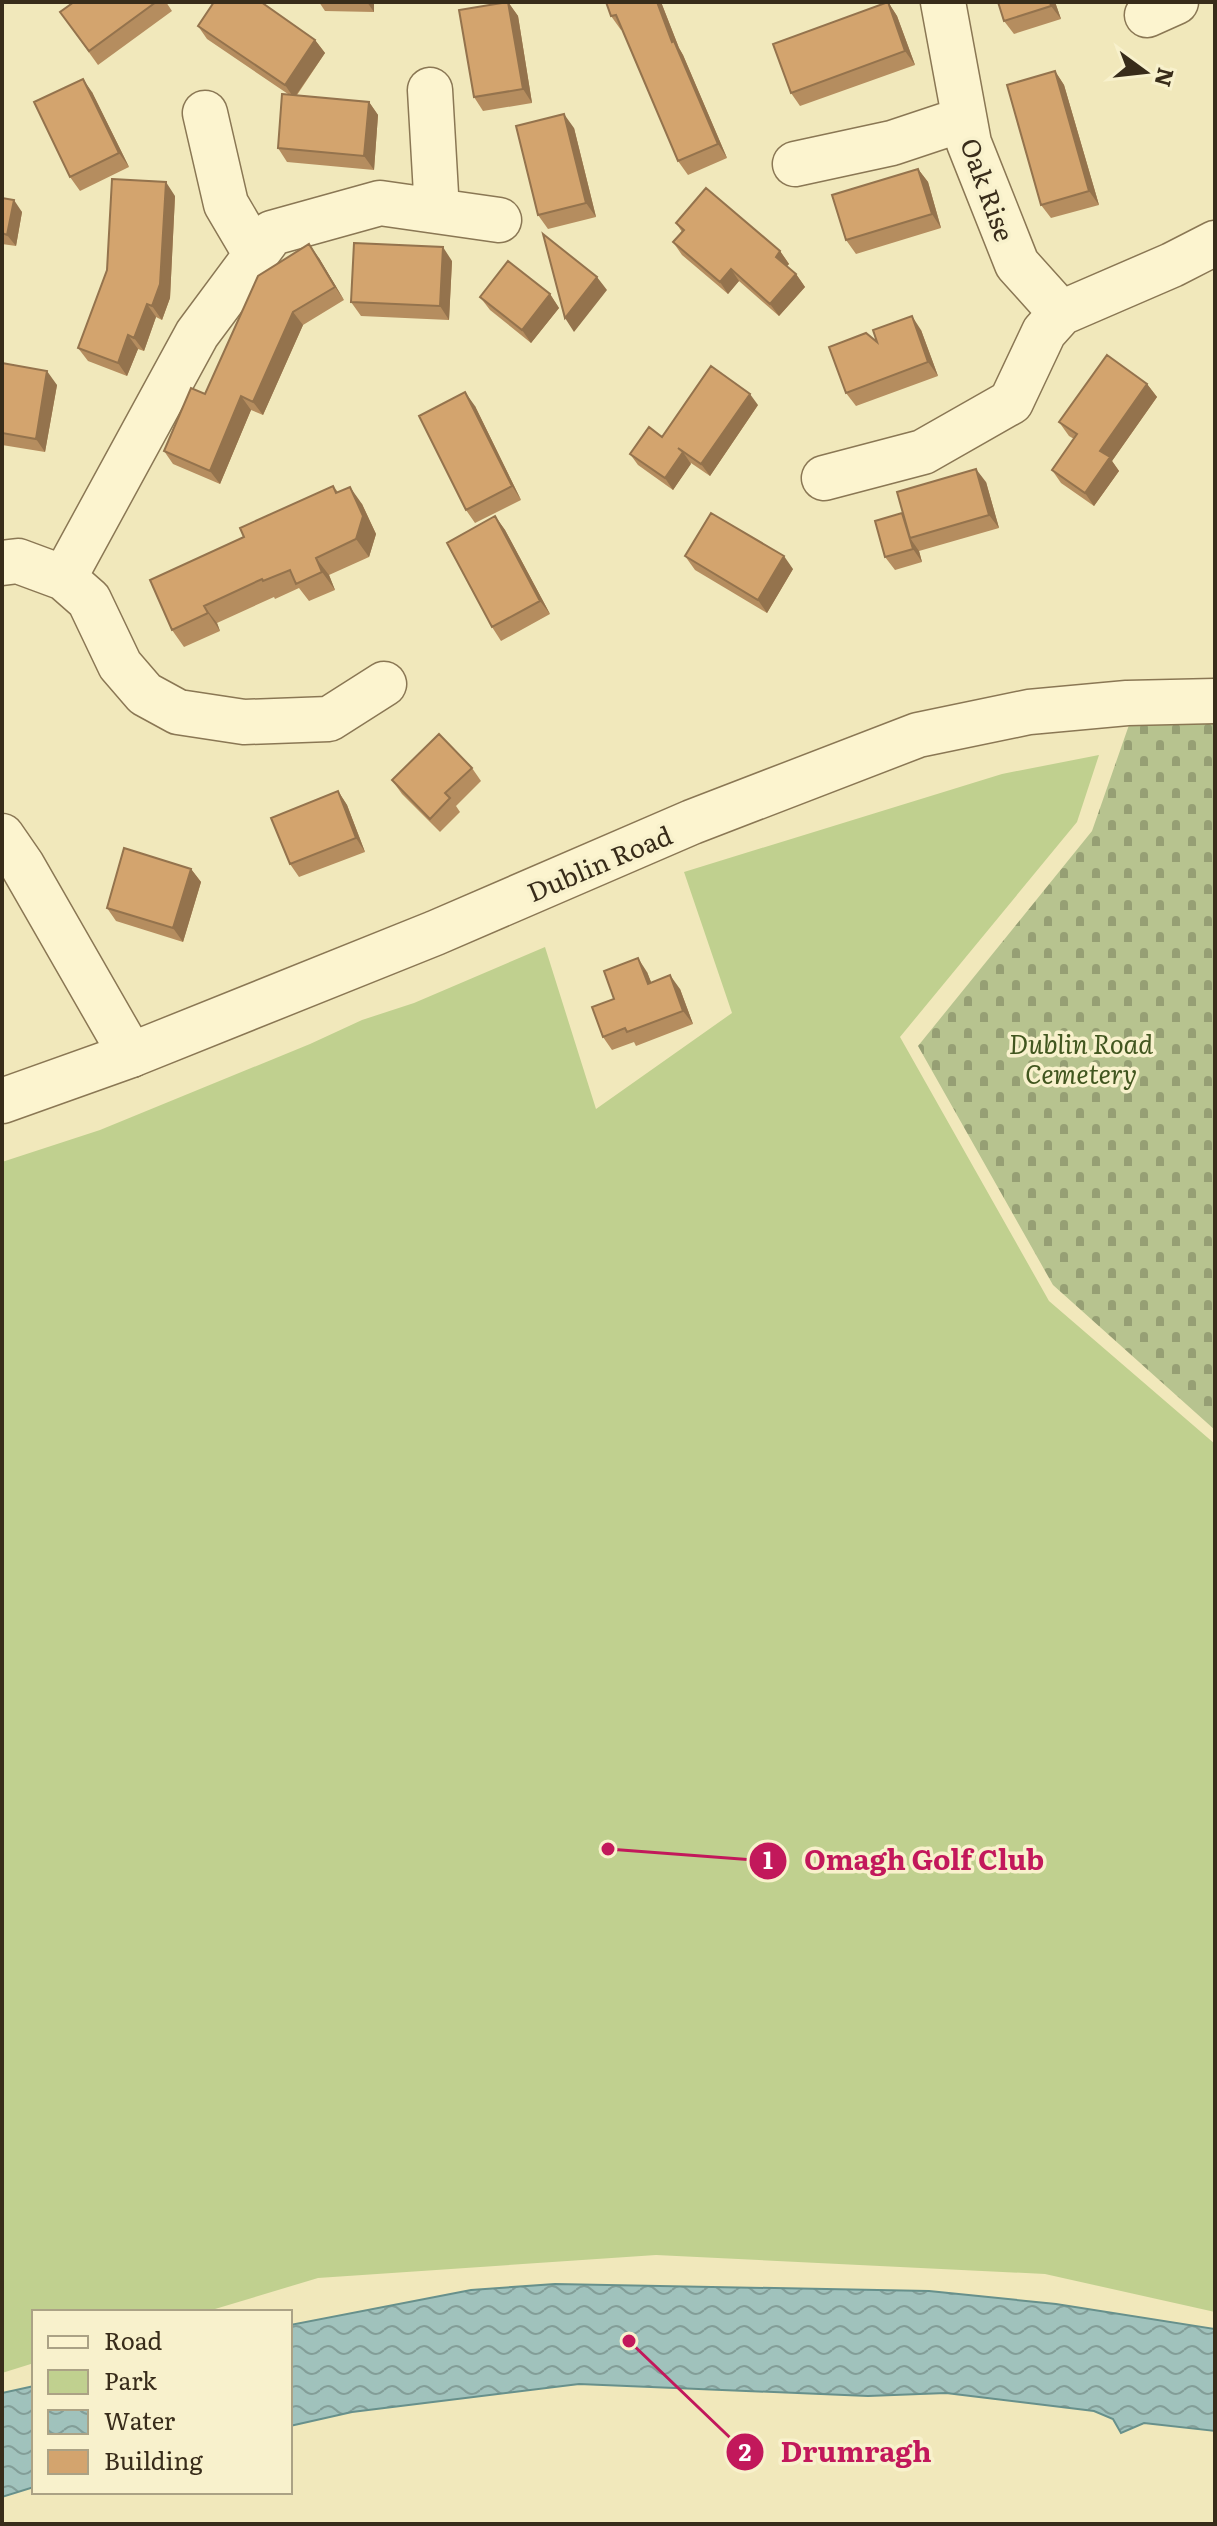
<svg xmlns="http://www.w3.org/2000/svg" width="1217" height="2526" viewBox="0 0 1217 2526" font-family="Literata,serif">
<defs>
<pattern id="cemetery-stones" width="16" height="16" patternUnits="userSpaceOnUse" patternTransform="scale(2)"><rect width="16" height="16" fill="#b7c38f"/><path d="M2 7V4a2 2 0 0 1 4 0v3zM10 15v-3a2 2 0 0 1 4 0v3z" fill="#969f74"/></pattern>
<pattern id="water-waves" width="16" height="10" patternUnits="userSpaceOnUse" patternTransform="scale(2)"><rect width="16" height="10" fill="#a0c2bc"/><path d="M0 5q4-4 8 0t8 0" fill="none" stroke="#839e98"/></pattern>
</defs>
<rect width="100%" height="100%" fill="#f1e8bb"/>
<path fill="#c0d08f" d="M1099 755 1077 822 900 1037 1049 1301 1215 1444V2312L1045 2274 656 2255 318 2278 205 2312H34V2363L2 2373V1162L100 1130 310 1044 362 1020 414 1003 545 947 596 1109 732 1013 684 872 1002 774Z"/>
<path fill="url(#cemetery-stones)" d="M1215 722V1430L1053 1285 918 1046 1092 831 1129 725Z"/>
<path fill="url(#water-waves)" stroke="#67908b" stroke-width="2" d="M555 2284 929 2291 1056 2304 1215 2329V2431L1144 2423 1121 2433 1113 2419 1094 2411 946 2393 868 2396 579 2384 352 2412 290 2426V2325L471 2290Z
M34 2386V2487L2 2497V2393Z"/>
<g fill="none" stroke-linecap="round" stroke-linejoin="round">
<defs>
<path id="minor" d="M943 2 969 143 1017 264 1061 313
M1147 15 1176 2
M430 90 437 211
M205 113 226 204 256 255
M795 164 892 143 964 119
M824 478 923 452 1011 402 1044 332 1061 313 1172 265 1215 243
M2 563 18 561 64 578 89 600 120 665 145 694 178 712 244 722 329 719 384 684
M64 578 197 334 272 233 380 203 499 220
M2 836 22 865 131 1055"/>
<path id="tertiary" d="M2 1101 131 1055 435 933 692 822 918 735 1029 712 1127 703 1215 701"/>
</defs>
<use href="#minor" stroke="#8a7754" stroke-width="47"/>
<use href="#tertiary" stroke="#8a7754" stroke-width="47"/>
<use href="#minor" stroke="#fcf4cf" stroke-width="44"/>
<use href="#tertiary" stroke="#fcf4cf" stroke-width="44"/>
</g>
<path fill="#b58d5f" d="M74 2H166L172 11 98 65 60 12Z
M319 2H374V12L325 11Z
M508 2 518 16 532 103 483 111 474 97Z
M606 2H661L679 48 683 55 727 158 688 175 678 161 622 29 621 30 611 16Z
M888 2 897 16 915 65 800 106 791 93Z
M1055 2 1061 19 1014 34 1004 21Z
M198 26 315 40 325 53 297 95 369 102 378 115 374 170 287 162 278 148 288 94 207 39Z
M1055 71 1064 85 1099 205 1051 218 1041 205Z
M92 92 129 167 80 191 70 177Z
M574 128 596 217 548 229 538 215Z
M918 169 928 182 941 228 856 254 846 240Z
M175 196 170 298 162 320 156 317 144 351 138 349 127 376 88 361 78 348Z
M2 198 22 212 16 246 2 244Z
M676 223 780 251 789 264 787 266 796 274 805 287 779 316 739 281 728 294 682 255 673 242 682 232Z
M319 258 344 300 303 325 263 415 251 410 220 484 173 464 164 451 205 394Z
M452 261 449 320 361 316 351 302Z
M550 294 559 308 531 343 490 310 480 297Z
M921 330 938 376 856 406 846 393 877 342Z
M2 363 57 385 45 452 2 445Z
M1147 384 1157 397 1112 461 1119 471 1094 506 1061 483 1052 470 1074 439 1069 436 1059 422Z
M758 405 710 476 691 463 673 490 638 465 630 454 662 437Z
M475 406 521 500 475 523 466 510Z
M986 482 999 528 919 551 922 562 895 570 885 557 902 513Z
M333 486 338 492 362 504 376 534 369 557 329 575 335 590 309 601 299 588 275 599 274 597 217 623 220 631 184 647 172 630 244 537Z
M495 516 505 530 550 614 501 641 492 627Z
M685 556 793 569 767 613 695 570Z
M472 768 481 781 456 806 460 812 440 832 402 794 392 780Z
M338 791 347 805 365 852 299 877 290 864Z
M191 869 201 882 183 942 116 921 107 908Z
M647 972 651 982 680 989 693 1024 636 1046 634 1042 612 1050 603 1037 614 999Z"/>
<path fill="#94734d" d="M367 2H374V12Z
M508 2 518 16 532 103 523 89Z
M657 2H661L679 48 683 55 727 158 718 144 672 42Z
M888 2 897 16 915 65 905 51Z
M1050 2H1055L1061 19 1051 6Z
M315 40 325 53 294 98 285 85Z
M1055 71 1064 85 1099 205 1089 191Z
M83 79 92 92 129 167 119 153Z
M369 102 378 115 374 170 364 156Z
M564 114 574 128 596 217 586 203Z
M918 169 928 182 941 228 932 214Z
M166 182 175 196 170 298 162 320 152 306Z
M14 200 22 212 16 246 7 235Z
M309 244 319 258 344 300 335 287Z
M443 247 452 261 449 320 440 306Z
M780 251 789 264 784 269 776 257Z
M731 269 739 281 728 294 720 282Z
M796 274 805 287 779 316 770 304Z
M597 277 607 290 574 332 565 318Z
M550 294 559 308 531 343 522 330Z
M147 304 156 317 144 351 134 338Z
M293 312 303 325 263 415 253 402Z
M912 316 921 330 938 376 928 362Z
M128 335 138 349 127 376 118 363Z
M47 371 57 385 45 452 36 439Z
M1147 384 1157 397 1112 461 1119 471 1094 506 1085 493 1100 451Z
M465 392 475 406 521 500 512 486Z
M750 394 758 405 710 476 701 464Z
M241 396 251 410 220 484 210 471Z
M683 452 691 464 673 490 665 478Z
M976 469 986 482 999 528 989 515Z
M350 487 362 504 376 534 369 557 356 539Z
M902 513 910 538 919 551 922 562 913 549Z
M495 516 505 530 550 614 540 601Z
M784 556 793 569 767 613 758 600Z
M316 558 329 575 335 590 322 572Z
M204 606 217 623 220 631 208 613Z
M338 791 347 805 365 852 356 838Z
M191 869 201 882 183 942 173 928Z
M638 958 647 972 657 997 648 984Z
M670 975 680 989 693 1024 683 1011Z"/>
<path fill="#d3a46e" stroke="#94734d" stroke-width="2" d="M74 2H156L89 51 60 12Z
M214 2H261L315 40 285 85 198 26Z
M508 2 523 89 474 97 459 10Z
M606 2H657L672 42 674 41 718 144 678 161 616 15 611 16Z
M888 2 905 51 791 93 773 44Z
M998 2H1050L1051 6 1004 21Z
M1055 71 1089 191 1041 205 1007 85Z
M83 79 119 153 70 177 34 102Z
M282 94 369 102 364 156 278 148Z
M564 114 586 203 538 215 516 126Z
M918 169 932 214 846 240 832 195Z
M112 179 166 182 160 284 152 306 147 304 134 338 128 335 118 363 78 348 107 270Z
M706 188 780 251 776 257 796 274 770 304 731 269 720 282 673 242 684 230 676 223Z
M2 198 14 200 7 235 2 233Z
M543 234 597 277 565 318Z
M354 243 443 247 440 306 351 302Z
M309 244 335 287 293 312 253 402 241 396 210 471 164 451 191 388 205 394 258 276Z
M508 261 550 294 522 330 480 297Z
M912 316 928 362 846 393 829 347 866 333 877 342 873 330Z
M1107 355 1147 384 1100 451 1110 457 1085 493 1052 470 1077 434 1059 422Z
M2 363 47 371 36 439 2 433Z
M711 366 750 394 701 464 678 448 683 452 665 478 630 454 649 427 662 437Z
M465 392 512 486 466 510 419 416Z
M976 469 989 515 910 538 897 492Z
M333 486 336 493 350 487 363 516 356 539 316 558 322 572 296 584 290 570 263 581 262 579 204 606 208 613 172 630 150 580 244 537 240 528Z
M711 513 784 556 758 600 685 556Z
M902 513 913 549 885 557 875 521Z
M495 516 540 601 492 627 447 543Z
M439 734 472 768 445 793 450 798 430 819 392 780Z
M338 791 356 838 290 864 271 818Z
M124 848 191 869 173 928 107 908Z
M638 958 648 984 670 975 683 1011 627 1032 625 1028 603 1037 592 1007 614 999 604 971Z"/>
<g text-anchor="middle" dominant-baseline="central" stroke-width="7" stroke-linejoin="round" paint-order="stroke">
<g font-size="26" fill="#382c1a" stroke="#f8f1cc">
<text transform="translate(989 189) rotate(70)">Oak Rise</text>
<text transform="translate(599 862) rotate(-23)">Dublin Road</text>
</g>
<g font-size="26" font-style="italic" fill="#41561f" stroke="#f8f1cc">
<text x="1081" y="1042">Dublin Road<tspan x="1081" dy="30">Cemetery</tspan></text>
</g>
</g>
<path fill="none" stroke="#c2185b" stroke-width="3" d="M608 1849L768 1861M629 2341L745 2452"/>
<g fill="#c2185b" stroke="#f8f1cc" stroke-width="3">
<circle cx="608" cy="1849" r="8"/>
<circle cx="629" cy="2341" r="8"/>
<circle cx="768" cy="1861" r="20"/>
<circle cx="745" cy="2452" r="20"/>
</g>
<g font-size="24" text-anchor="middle" font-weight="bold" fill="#fff">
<text x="768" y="1869">1</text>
<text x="745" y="2461">2</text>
</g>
<g font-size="28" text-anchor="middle" font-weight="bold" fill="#c2185b" stroke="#f8f1cc" stroke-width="7" stroke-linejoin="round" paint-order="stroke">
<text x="924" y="1870">Omagh Golf Club</text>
<text x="856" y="2462">Drumragh</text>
</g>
<rect width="1217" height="2526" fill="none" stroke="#382c1a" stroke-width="8"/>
<rect x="32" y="2310" width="260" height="184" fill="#f8f1cc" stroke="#aba285" stroke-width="2"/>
<rect x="48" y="2336" width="40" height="12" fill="#fcf4cf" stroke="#aba285" stroke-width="2"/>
<text x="104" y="2350" font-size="24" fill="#382c1a">Road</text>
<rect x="48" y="2370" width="40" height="24" fill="#c0d08f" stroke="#aba285" stroke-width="2"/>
<text x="104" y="2390" font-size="24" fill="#382c1a">Park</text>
<rect x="48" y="2410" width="40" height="24" fill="url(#water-waves)" stroke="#aba285" stroke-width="2"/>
<text x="104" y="2430" font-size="24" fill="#382c1a">Water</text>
<rect x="48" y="2450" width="40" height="24" fill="#d3a46e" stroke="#aba285" stroke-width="2"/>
<text x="104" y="2470" font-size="24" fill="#382c1a">Building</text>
<g transform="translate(1145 72) rotate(105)" stroke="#f8f1cc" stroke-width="6" paint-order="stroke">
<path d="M0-6L14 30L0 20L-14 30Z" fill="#382c1a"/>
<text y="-12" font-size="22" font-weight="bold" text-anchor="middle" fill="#382c1a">N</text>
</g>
</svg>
